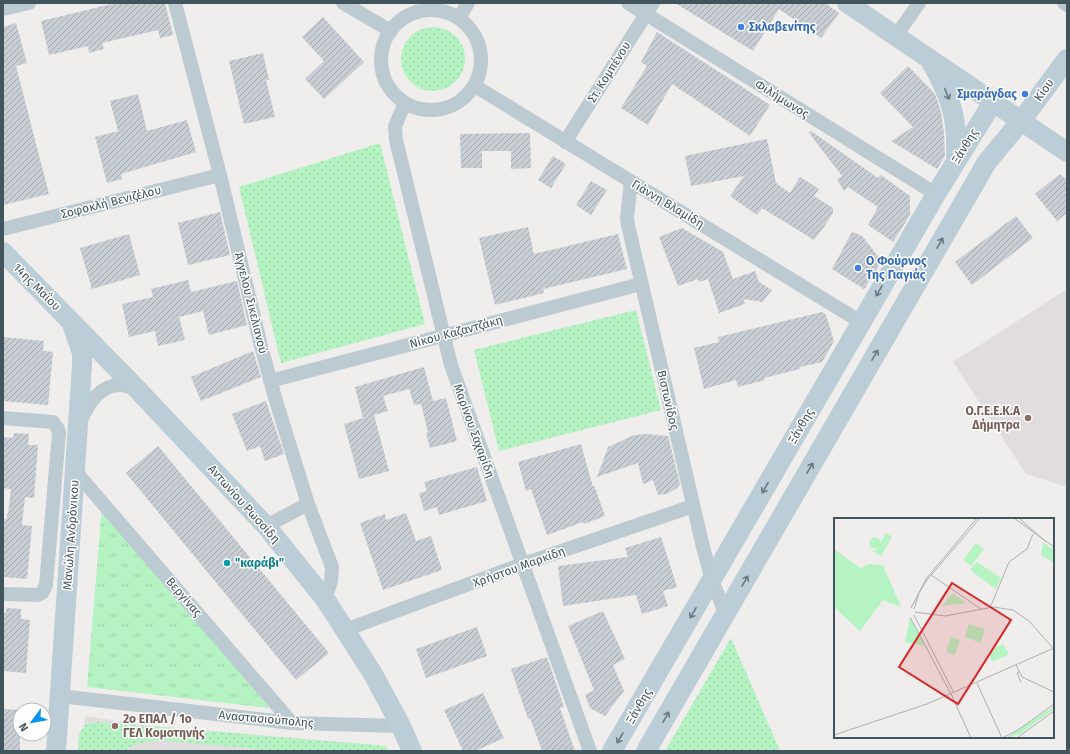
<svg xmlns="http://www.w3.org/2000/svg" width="1070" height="754" viewBox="0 0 1070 754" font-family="'Fira Sans',sans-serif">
<defs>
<pattern id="grass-dots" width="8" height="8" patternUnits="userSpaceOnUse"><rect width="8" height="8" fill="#b5f3c3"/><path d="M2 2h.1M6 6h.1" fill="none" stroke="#9dd2aa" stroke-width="1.8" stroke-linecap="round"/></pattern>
<pattern id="park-tufts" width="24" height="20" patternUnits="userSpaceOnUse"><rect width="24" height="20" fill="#b5f3c3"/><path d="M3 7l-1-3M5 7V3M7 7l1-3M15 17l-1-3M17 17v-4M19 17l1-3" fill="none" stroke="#9dd2aa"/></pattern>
<pattern id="building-hatch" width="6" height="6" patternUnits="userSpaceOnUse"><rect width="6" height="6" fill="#c8ced3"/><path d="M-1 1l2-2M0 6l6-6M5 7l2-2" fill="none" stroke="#a4aaae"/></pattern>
</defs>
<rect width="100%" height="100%" fill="#f0eded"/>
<path fill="#e1dddf" d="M1067 289V487L1026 474 953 362Z
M85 716 142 725 376 745 385 746 390 751H78L79 734 84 727Z"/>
<path fill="url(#grass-dots)" d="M401 59a32 32 0 1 1 64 0a32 32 0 1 1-64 0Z
M380 143 425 324 281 363 239 187Z
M636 310 661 410 499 451 474 350Z
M731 638 780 751H665Z
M98 722 376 745 385 746 390 751H277L166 741H152L137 744 123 751H78L79 734 86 724Z"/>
<path fill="url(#park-tufts)" d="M102 506 269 708 87 687Z"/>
<path fill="url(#building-hatch)" d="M116 3H165L173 35 160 38 158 30 102 43 104 49 89 53 88 46 49 55 41 21Z
M675 3H825L839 13 821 38 779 9 753 51Z
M323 17 364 62 324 99 305 79 324 61 302 37Z
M16 23 27 63 16 66 49 194 3 205V27Z
M657 32 770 105 750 136 672 84 648 125 621 108 647 66 641 62Z
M263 53 269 80H266L275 117 244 124 229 61Z
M908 66 935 94 941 112 944 134 945 156 937 169 891 141 913 127 880 93Z
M138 94 147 131 187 120 196 152 121 174 122 179 107 183 95 137 118 131 110 101Z
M811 131 878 178 881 175 910 196V215L893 242 868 225 878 207 848 187 844 191 837 179 842 176 809 133Z
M530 133 531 168 511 169V151H482V168H461L460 134Z
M767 139 776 183 790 193 800 177 819 189 814 196 833 208V213L824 227 814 240 762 208 757 215 730 196 744 176 691 186 685 156Z
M553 156 566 164 551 188 538 180Z
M1060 174 1067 180V213L1057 221 1035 194Z
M591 181 607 190 591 215 576 205Z
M220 212 230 255 188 265 178 223Z
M1016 216 1033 238 972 285 955 262Z
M528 227 534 254 618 234 627 269 543 289 544 293 495 305 479 238Z
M682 228 723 252 733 279 755 271 759 282 772 290 762 302 743 299 745 304 719 313 708 279 699 282 698 279 678 286 659 237Z
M852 232 862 236 882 261 864 289 832 269Z
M129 234 140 275 92 289 80 248Z
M188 280 191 292 237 281 247 325 209 335 203 311 179 317 185 340 158 346 155 331 129 337 122 304 153 297 151 289Z
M822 312 826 315 834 341 822 362 800 367V369L764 378 765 380 738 387 736 380 704 389 694 348 719 342 718 337Z
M3 337 44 341 43 351 53 352 48 405 3 401Z
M253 351 261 377 201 401 191 377Z
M424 367 433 401 446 398 457 441 430 448 426 433 428 432 421 404 414 405 409 389 383 396 388 411 374 415 389 471 359 479 344 424 363 418 355 387Z
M266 401 284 454 265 461 260 446 247 451 232 414Z
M14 433 29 434 28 445H38L34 498 25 497 22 525 32 526 27 579 4 577 3 519H7V514H8L11 489 3 488V437L13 438Z
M647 434 668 436 680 484 677 488 667 494 658 495 653 480 643 484 638 463 597 477 608 447 634 435Z
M581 444 593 487 594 485 605 516 584 524 583 522 547 535 531 489 526 491 518 462Z
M158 446 329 653 296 680 126 473Z
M477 467 487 501 439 515 437 507 424 511 419 493 427 491 424 482Z
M406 513 416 541 431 536 442 570 383 590 360 523 385 514 386 520Z
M661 537 677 587 663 591 668 606 642 614 636 595 563 606 558 566 628 557 625 548Z
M6 608 21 609V619L30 620 26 673 3 671V613H6Z
M603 611 625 659 613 665 624 691 605 716 590 708 585 695 594 690 568 626Z
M477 627 487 656 426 678 416 649Z
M547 657 564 707 560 708 575 751H542L530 718 528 719 511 669Z
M483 693 504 738 475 751H463L444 710Z
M3 709 20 710V751H3Z"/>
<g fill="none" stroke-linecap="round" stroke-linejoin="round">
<path stroke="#bbcbd1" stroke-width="14" d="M175 3 220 175 261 346 276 401 308 504 332 567 331 581 325 599
M343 3 391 31
M628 3 936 194
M1064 3 1067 5
M3 9 29 3
M381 60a50 50 0 1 1 100 0a50 50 0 1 1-100 0Z
M459 18 468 3
M896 36 919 3
M475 86 861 322
M405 103 395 126 396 140 451 365 590 751
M565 142 653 3
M631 182 627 218 628 225 703 547 712 580 726 615
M3 229 220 175
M270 381 641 284
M3 418 53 422 58 429 59 433 46 585 42 593 37 595 3 594
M81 420C89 403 100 384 122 385 127 386 132 388 137 389
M75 471 292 723
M266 526 308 504
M345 630 523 564 693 506
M60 696 292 723 401 726"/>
<path stroke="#bbcdd6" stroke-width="20" d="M847 3 1067 152
M931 62C952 98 958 120 956 161
M3 252 137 389 266 526 325 599 345 630 373 674 401 726 412 751
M56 751 82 365V353L73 327
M612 751 936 194 993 102
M646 751 987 162 1021 121 1067 59"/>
</g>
<defs><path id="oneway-shaft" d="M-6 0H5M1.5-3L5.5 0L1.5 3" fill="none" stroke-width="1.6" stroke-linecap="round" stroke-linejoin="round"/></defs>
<g stroke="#677981">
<use href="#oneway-shaft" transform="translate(947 94) rotate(68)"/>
<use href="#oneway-shaft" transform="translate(940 243) rotate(-60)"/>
<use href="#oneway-shaft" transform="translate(879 291) rotate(120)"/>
<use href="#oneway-shaft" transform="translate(875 355) rotate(-60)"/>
<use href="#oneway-shaft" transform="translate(810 468) rotate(-60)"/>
<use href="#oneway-shaft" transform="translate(765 488) rotate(120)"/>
<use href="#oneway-shaft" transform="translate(745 581) rotate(-60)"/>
<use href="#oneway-shaft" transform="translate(693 613) rotate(120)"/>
<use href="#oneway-shaft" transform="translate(666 717) rotate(-60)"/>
<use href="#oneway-shaft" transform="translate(620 738) rotate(120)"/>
</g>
<g fill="#3f7fe0" stroke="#fff" stroke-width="1.5">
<circle cx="741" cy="27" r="4"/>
<circle cx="1025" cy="94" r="4"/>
<circle cx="858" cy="268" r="4"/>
</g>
<g fill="#8d6e63" stroke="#fff" stroke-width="1.5">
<circle cx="1028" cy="418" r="4"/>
<circle cx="115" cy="726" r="4"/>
</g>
<circle fill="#0f9aa8" stroke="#fff" stroke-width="1.5" cx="227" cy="563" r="4"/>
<g text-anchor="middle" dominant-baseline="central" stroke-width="3" stroke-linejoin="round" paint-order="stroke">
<g font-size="12" font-weight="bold" fill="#366cbe" stroke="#fff" text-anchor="start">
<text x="749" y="27">Σκλαβενίτης</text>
<text x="1017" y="94" text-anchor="end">Σμαράγδας</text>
<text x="866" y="261">Ο Φούρνος<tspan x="866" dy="14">Της Γιαγιάς</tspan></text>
</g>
<g font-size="12" fill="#43555c" stroke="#fff">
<text transform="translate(609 72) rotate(-58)">Στ. Κομπένου</text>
<text transform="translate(1044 90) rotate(-54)">Κίου</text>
<text transform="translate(782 99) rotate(32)">Φιλήμωνος</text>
<text transform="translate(965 146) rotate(-58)">Ξάνθης</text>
<text transform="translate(111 202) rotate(-14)">Σοφοκλή Βενιζέλου</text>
<text transform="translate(668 204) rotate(31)">Γιάννη Βλαμίδη</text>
<text transform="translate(37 287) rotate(45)">14ης Μαΐου</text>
<text transform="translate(251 303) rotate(76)">Άγγελου Σικελιανού</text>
<text transform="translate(456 332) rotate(-15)">Νίκου Καζαντζάκη</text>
<text transform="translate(668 400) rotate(77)">Βιστωνίδος</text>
<text transform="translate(801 426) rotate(-60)">Ξάνθης</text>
<text transform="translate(474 431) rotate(70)">Μαρίνου Σαχαρίδη</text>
<text transform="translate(244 504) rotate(48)">Αντωνίου Ρωσσίδη</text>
<text transform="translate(71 535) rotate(-86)">Μανώλη Ανδρόνικου</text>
<text transform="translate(519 567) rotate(-20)">Χρήστου Μαρκίδη</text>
<text transform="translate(184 597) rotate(49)">Βεργίνας</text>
<text transform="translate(639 706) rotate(-60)">Ξάνθης</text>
<text transform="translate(266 719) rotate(5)">Αναστασιούπολης</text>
</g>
<g font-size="12" font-weight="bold" fill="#785e54" stroke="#fff" text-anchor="end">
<text x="1020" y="411">Ο.Γ.Ε.Ε.Κ.Α<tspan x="1020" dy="14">Δήμητρα</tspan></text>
<text x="123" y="719" text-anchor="start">2ο ΕΠΑΛ / 1ο<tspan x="123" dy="14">ΓΕΛ Κομοτηνής</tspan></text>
</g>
<g font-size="12" font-weight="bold" fill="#0d838f" stroke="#fff" text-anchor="start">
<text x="235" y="563">"καράβι"</text>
</g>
</g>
<g transform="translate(834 518)">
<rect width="220" height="220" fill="#f0eded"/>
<path d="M52 15 58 19 47 38 33 30 42 33ZM76 100 91 128 71 124ZM135 106 151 111 147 125 131 119ZM117 119 126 122 121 137 112 134ZM169 126 175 136 158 144 156 138 158 131Z" fill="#b5f3c3"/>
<path d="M209 24 220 32V45L207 37Z" fill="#b5f3c3"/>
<path d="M142 25 150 31 137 48 129 42ZM143 44 167 60 162 71 136 52ZM119 75 132 85 108 88ZM220 188V191L186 216 172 220Z" fill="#b5f3c3"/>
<path d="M35.5 25a5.5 5.5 0 1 1 11 0a5.5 5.5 0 1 1-11 0ZM0 31 26 50 35 46 49 47 67 89 49 82 26 113 0 89Z" fill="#b5f3c3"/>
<path fill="none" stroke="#abb0b3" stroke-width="1" d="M180 0 220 29M185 0 212 24M97 57 147 91M77 90 92 61 143 0M156 90 175 44 193 31 199 16M80 91 85 75 93 62 146 0M81 94 111 98 159 89 179 92 195 103 219 130M80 97 120 175M76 99 117 176M182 147 188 159 220 174M185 154 183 155 187 164M143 165 168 220M117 176 137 220M0 217 93 186 220 130M168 220 184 212 220 186M183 220 220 193"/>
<path fill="#d62828" fill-opacity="0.15" stroke="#d62828" stroke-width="2" d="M118 65 177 102 124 186 65 149Z"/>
<rect width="220" height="220" fill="none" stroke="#43555c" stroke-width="2"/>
</g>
<rect width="1070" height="754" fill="none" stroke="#43555c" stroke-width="8"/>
<g transform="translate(32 722) rotate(238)"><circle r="19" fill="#ffffff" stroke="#b4bbbe"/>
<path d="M0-3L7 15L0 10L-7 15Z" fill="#0593f2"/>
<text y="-6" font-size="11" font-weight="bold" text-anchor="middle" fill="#43555c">N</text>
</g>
</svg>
